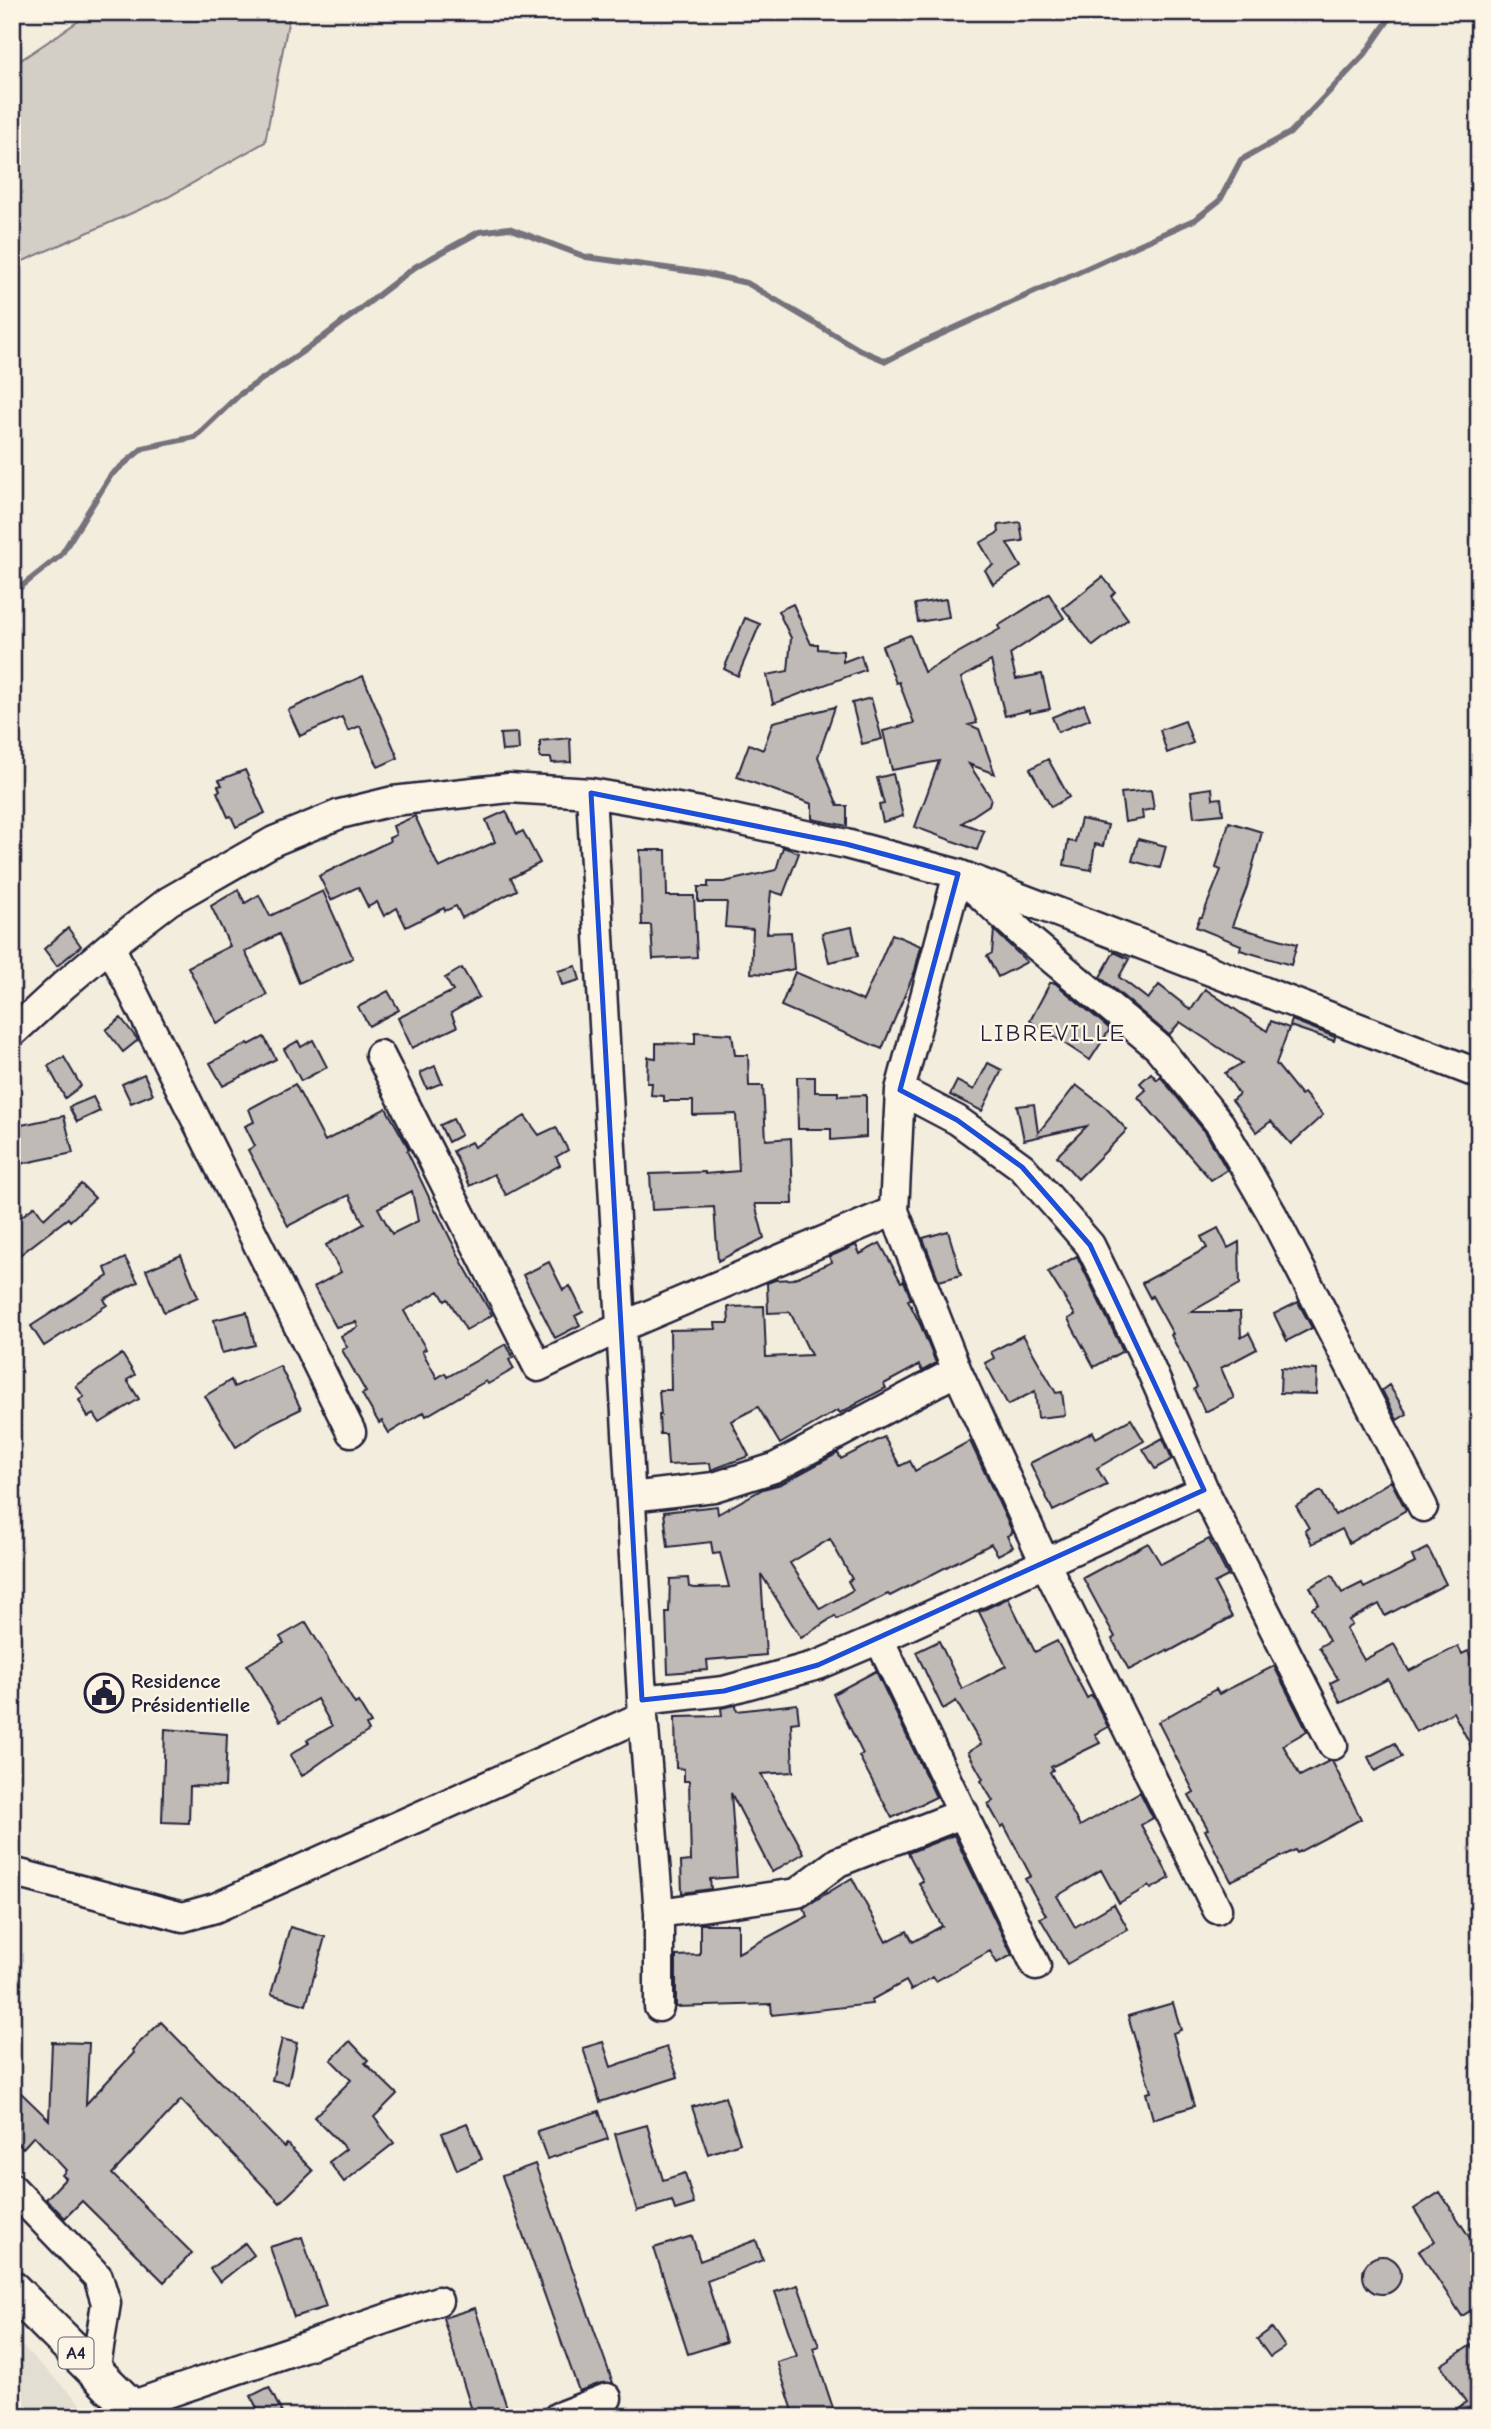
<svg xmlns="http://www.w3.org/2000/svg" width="1491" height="2429" viewBox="0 0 1491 2429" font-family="'Comic Neue',sans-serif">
<rect width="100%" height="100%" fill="#f3edde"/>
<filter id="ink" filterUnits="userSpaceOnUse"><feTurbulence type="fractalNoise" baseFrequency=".0143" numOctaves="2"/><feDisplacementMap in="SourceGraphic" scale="14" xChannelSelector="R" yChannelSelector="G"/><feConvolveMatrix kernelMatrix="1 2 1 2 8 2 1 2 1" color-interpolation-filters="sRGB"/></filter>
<g filter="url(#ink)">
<path fill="#e3ded2" d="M12 2336 94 2417H12Z"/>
<path fill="#d4cfc6" stroke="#7b7880" stroke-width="2" d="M92 12H285L289 18 265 142 168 197 12 266V66Z"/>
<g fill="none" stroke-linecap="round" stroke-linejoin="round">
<path stroke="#75727b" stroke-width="6" d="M12 594 61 555 111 475 143 448 195 437 239 395 321 339 415 267 479 232 509 228 586 257 702 273 747 283 860 350 886 361 917 345 1196 219 1220 200 1241 160 1290 133 1365 54 1394 12"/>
</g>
<path fill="#bfbab6" stroke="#22223b" stroke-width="2" fill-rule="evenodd" d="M1020 522 1023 541 1007 543 1021 567 993 584 985 570 993 565 980 543 999 532 998 525Z
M1103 577 1115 592 1111 596 1128 619 1093 646 1063 608Z
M1049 594 1064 618 1010 654 1016 679 1042 674 1050 709 1030 713V710L1005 716 991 661 961 678 977 723 969 725 979 729 995 774 969 764 991 798 989 805 962 823 984 831 977 850 915 827 939 761 892 770 883 731 914 723 899 682 896 683 882 646 910 635 924 672 1000 629 998 626Z
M946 599 949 617 918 622 915 604Z
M793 604 811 644H818V649L843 651V662L861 655 865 670 773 704 767 675 788 671 791 638 778 611Z
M745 618 760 624 738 676 724 669Z
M363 676 398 758 378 767 360 726 348 731 342 717 300 736 288 710Z
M871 698 882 739 862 744 852 703Z
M1084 704 1090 719 1058 732 1052 717Z
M835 707 818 757 838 806H847V826L812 819V804L737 777 749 744 763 750 773 722Z
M1185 721 1193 743 1167 753 1160 730Z
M518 733 519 750 502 751 500 734Z
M570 738 571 762 552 763 551 758H540V741Z
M1048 759 1069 797 1051 807 1030 769Z
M245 770 265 813 236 827 231 816 228 817 217 792 220 791 218 786 222 785 219 780Z
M893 774 903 816 883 822 879 805 884 804 877 778Z
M1212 788 1213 799 1221 798 1223 814 1194 817 1191 791Z
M1151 790 1154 809 1142 811 1143 819 1125 822 1121 793Z
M506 811 517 834 523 831 540 863 511 878 517 890 462 918 456 906 445 911 444 908 406 927 397 908 384 916 377 902 368 907 358 887 331 900 319 876 390 841 389 838 396 835 393 826 415 816 439 868 495 842 486 820Z
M1081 819 1108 825 1103 846 1095 844 1091 870 1064 865 1068 841 1075 842Z
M1229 822 1262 832 1247 887 1232 926 1297 944 1291 965 1240 950 1241 945 1196 927 1200 917H1202L1221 870 1216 868Z
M1138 839 1166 846 1160 868 1132 861Z
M783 847 799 853 783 895 771 891 767 933 791 932 794 969 770 974 751 973 753 929 725 927 727 902H698V887H708V882H724L776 870Z
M640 850H666L667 896H694L697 957 653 959 651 925H642Z
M238 890 245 903 259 895 270 916 323 891 353 958 299 983 279 934 245 952 267 995 217 1023 188 967 230 946 211 906Z
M852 927 858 956 829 962 822 933Z
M68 928 81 946 57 966 44 949Z
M994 930 1027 962 998 977 987 956 992 953Z
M892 934 921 946 915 971 882 1049 781 1006 795 972 863 1001Z
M1114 952 1129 959 1119 977 1148 999 1159 985 1191 1010 1205 989 1267 1031 1271 1021 1289 1028 1276 1064 1301 1095 1304 1093 1323 1115 1291 1144 1271 1121 1257 1132 1232 1100 1239 1094 1225 1073 1242 1063 1180 1022 1169 1035 1100 977Z
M576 966 580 980 562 985 558 971Z
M462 968 479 997 451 1013 457 1027 412 1048 398 1018 453 991 445 978Z
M1050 983H1055L1110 1029 1090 1060 1030 1021Z
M388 991 399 1010 369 1026 358 1007Z
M121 1018 138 1040 123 1052 106 1030Z
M1292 1020 1335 1037 1334 1041 1290 1026Z
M695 1032 732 1034 735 1055H748L749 1086H763L766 1140 791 1138 793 1204H755L764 1238 718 1261 714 1207 652 1210 650 1174 705 1172V1174L739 1171 736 1114 693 1115V1101H664V1096L651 1095 652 1083H647L648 1057 656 1058V1043L695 1044Z
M264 1037 276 1059 223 1086 210 1063 248 1043 249 1045Z
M313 1040 327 1067 301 1081 284 1049 298 1041 301 1047Z
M64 1057 81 1086 65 1098 48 1066Z
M988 1063 1002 1070 982 1111 950 1095 957 1081 974 1090Z
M435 1066 442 1083 427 1089 420 1073Z
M1151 1073 1157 1080 1160 1076 1206 1133 1227 1170 1211 1180 1138 1097 1146 1090 1140 1083Z
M144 1074 153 1094 131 1103 122 1084Z
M797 1077H815V1092H838V1096L866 1095V1137L831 1140V1129H798Z
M295 1084 325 1141 386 1108 409 1149 407 1151 436 1212H437L463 1264 492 1315 466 1330 448 1299 445 1301 439 1291 404 1311 426 1349 422 1351 437 1378 445 1373 447 1377 506 1344 513 1357 509 1360 514 1369 488 1384 486 1381 426 1416 424 1412 389 1433 382 1421 379 1423 362 1394 366 1392 342 1350 347 1347 341 1336 358 1327 356 1322 336 1327 314 1287 341 1272 326 1245 364 1224 349 1195 288 1226 248 1150 255 1146 245 1126 254 1122 249 1109ZM412 1191 418 1221 392 1234 378 1208Z
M1076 1085 1106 1108 1127 1130 1078 1179 1057 1156 1087 1126 1024 1140 1017 1106 1034 1104 1038 1133Z
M93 1097 100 1111 77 1122 69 1107Z
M64 1116 73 1153 20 1164 12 1127Z
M525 1116 539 1135 556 1127 568 1150 556 1157 560 1165 506 1195 494 1174 470 1186 453 1151 471 1142 474 1147Z
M453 1119 461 1135 448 1142 440 1125Z
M81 1184 95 1198 70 1221 68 1218 12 1261V1224L35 1206 44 1219Z
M1218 1228 1228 1248 1239 1242 1240 1284 1191 1312H1240L1241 1338 1249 1333 1257 1349 1221 1368 1234 1398 1205 1412 1194 1389 1197 1387 1171 1335 1173 1334 1152 1296 1150 1298 1142 1283 1207 1248 1201 1237Z
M948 1231 961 1275 939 1281 923 1238Z
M880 1243 901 1282 904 1281 911 1299 908 1300 921 1326 936 1363 922 1371 919 1365 884 1384 886 1388 857 1403V1404L840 1413 838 1410 780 1444 758 1407 731 1421 749 1456 711 1470 710 1463 668 1465 666 1434H660L659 1415H661L659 1390H671L670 1330 716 1329 715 1323H729L728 1307 764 1306 766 1357 811 1355 790 1312 768 1313 767 1283 775 1280 793 1279 832 1262 829 1257 856 1245 860 1254Z
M181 1255 198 1297 164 1312 146 1270Z
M1077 1256 1123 1351 1094 1367 1068 1319 1075 1315 1048 1272Z
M125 1258 138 1282 104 1299 107 1305 44 1346 31 1326 108 1276 105 1268Z
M549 1262 563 1290 570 1286 583 1312 575 1316 580 1325 555 1338 523 1275Z
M1298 1302 1312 1328 1287 1341 1274 1314Z
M247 1312 255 1345 222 1353 214 1320Z
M1023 1335 1056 1393 1062 1392 1065 1415 1038 1418 1035 1391 1008 1405 985 1363 994 1358 991 1352Z
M122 1354 135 1375 127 1380 139 1399 100 1423 94 1414 88 1417 79 1400 84 1397 76 1386Z
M280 1366 301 1409 272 1423 236 1447 205 1396 231 1380 234 1387Z
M1281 1368 1317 1370 1316 1394 1280 1393Z
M1389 1385 1407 1414 1397 1420 1382 1390Z
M1131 1419 1144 1441 1097 1468 1107 1485 1053 1511 1030 1463 1093 1432 1096 1438Z
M884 1437 900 1466 910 1461 915 1471 970 1441 1013 1533 1007 1536 1013 1547 998 1555 991 1544 890 1596 888 1594 837 1619 835 1616 801 1638 761 1574 766 1655 707 1660 708 1670 668 1673 666 1612H669L670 1579 688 1578 689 1587 695 1588 729 1587 720 1553 713 1554 711 1542 668 1547 664 1512 717 1506 718 1514 763 1489 781 1484 838 1453 841 1459ZM830 1539 852 1579 848 1581 853 1590 820 1609 790 1563Z
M1163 1438 1172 1459 1155 1469 1143 1449Z
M1391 1481 1406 1510 1349 1543 1342 1529 1312 1544 1305 1530 1309 1528 1296 1506 1321 1491 1335 1515Z
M1209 1539 1228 1576 1214 1583 1232 1617 1168 1652 1167 1650 1129 1670 1112 1639 1115 1637 1083 1578 1148 1543 1161 1564Z
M1428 1548 1446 1584 1385 1616 1379 1604 1349 1620 1352 1625 1346 1629 1364 1660 1394 1644 1409 1671 1458 1646 1462 1654 1468 1651 1479 1672V1761L1453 1712 1416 1732 1388 1679 1341 1703 1330 1683 1338 1679 1319 1647 1329 1641 1312 1608 1319 1604 1310 1587 1332 1575 1342 1593 1362 1583 1364 1588 1415 1563 1412 1556Z
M1008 1598 1035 1652 1057 1641 1087 1698 1092 1695 1108 1727 1095 1734 1100 1743 1051 1767 1053 1770 1050 1772 1080 1826 1140 1792 1153 1818 1141 1825 1170 1878 1151 1889 1149 1886 1119 1903 1101 1870 1057 1896 1075 1927 1114 1904 1128 1929 1067 1964 1040 1918 1046 1915 1025 1879 1031 1876 1004 1825 1001 1827 988 1804 993 1801 981 1781 983 1779 968 1752 981 1744 956 1701 943 1709 916 1652 939 1641 962 1689 1006 1666 979 1612Z
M306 1622 355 1704 358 1702 371 1723 366 1725 369 1731 337 1751 302 1776 290 1755 309 1743 307 1740 332 1726 317 1699 280 1721 247 1665 284 1643 280 1637Z
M1274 1666 1307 1731 1283 1745 1300 1776 1329 1761H1332L1361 1819 1297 1853 1295 1850 1231 1881 1205 1830 1208 1829 1189 1795 1194 1792 1158 1722 1216 1689 1219 1694Z
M876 1671 936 1797 892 1818 859 1756 863 1754 833 1694Z
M797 1704 799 1722 791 1723 793 1772 761 1774 804 1853 772 1872 731 1793 737 1877 710 1879 711 1889 682 1893 681 1862 691 1861 689 1781H684V1769L676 1768 675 1717 722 1716 721 1708 736 1705 737 1711Z
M165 1729 227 1734 225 1787 190 1786 189 1823 162 1822Z
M1395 1743 1402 1757 1375 1771 1368 1757Z
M954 1835 1012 1955 997 1963 990 1951 936 1981 933 1977 911 1990 906 1981 871 2000 872 2004 772 2015 771 2004 676 2007V1956L700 1955V1924H738V1953L808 1916 803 1908 852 1878 886 1942 907 1931 913 1942 942 1926 919 1883 923 1881 908 1853Z
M290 1927 325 1937 306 2005 271 1994Z
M1173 2003 1181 2030 1173 2033 1194 2106 1153 2119 1146 2093 1151 2092 1128 2016Z
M161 2022 284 2147 287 2144 313 2171 280 2203 181 2100 112 2174 192 2253 164 2282 82 2201 65 2218 46 2199 66 2178 62 2175 66 2170 34 2136 23 2148 12 2138V2121L20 2112 12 2104V2084L49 2120 52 2042 89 2043 86 2104 134 2053 132 2050Z
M282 2039 297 2043 288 2084 272 2080Z
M350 2041 368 2060 365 2063 397 2094 374 2117 394 2143 344 2182 329 2162 346 2149 314 2117 351 2080 331 2060Z
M603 2042 611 2067 667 2047 678 2077 600 2102 583 2048Z
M725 2097 740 2143 708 2154 692 2107Z
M599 2111 608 2139 547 2159 537 2131Z
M467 2123 482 2159 457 2170 442 2133Z
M647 2125 663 2180 685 2173 694 2204 675 2210 672 2201 637 2211 615 2134Z
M535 2164 613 2383H601L579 2391 502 2176Z
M1440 2192 1470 2238 1479 2232V2305L1462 2316 1419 2251 1435 2241 1414 2209Z
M692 2236 700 2261 756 2240 763 2260 707 2281 726 2342 688 2354 654 2248Z
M302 2237 326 2307 294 2317 270 2247Z
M245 2243 254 2255 220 2282 210 2269Z
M1363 2275a19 19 0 1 1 38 0a19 19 0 1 1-38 0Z
M798 2285 819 2346 813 2348 836 2417H795L777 2362 797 2356 775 2292Z
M475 2308 510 2417H474L443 2318Z
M1272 2328 1285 2347 1270 2357 1257 2339Z
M1471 2345 1479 2356V2417L1474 2415 1445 2417 1466 2402 1441 2365Z
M269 2387 284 2417H261L251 2396Z"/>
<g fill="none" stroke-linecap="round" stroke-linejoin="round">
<defs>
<path id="minor" d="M591 793 643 1716 659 1913V2007
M110 946 351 1432
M12 1033 64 985 110 946 169 901 274 841 340 814 393 801 509 788 591 793 701 812 846 844 958 874 1479 1074
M380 1055 538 1367 621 1327 894 1211
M900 1090 957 1120 1022 1167 1090 1245 1148 1363 1204 1490 1333 1745
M631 1497 714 1487 774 1468 957 1371
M879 1639 1036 1966
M642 1700 724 1691 818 1665 879 1639 1204 1490
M12 1872 183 1917 215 1908 643 1716
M1217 1909 1045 1563 957 1371 894 1211 900 1090 958 874 1027 938 1158 1047 1220 1124 1272 1214 1423 1507
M659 1913 797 1893 838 1862 964 1813
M12 2188 98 2277 106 2303 95 2373
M130 2406 438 2301
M558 2417 607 2398"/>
<path id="major" d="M12 2289 141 2417"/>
</defs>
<use href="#minor" stroke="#22223b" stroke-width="33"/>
<use href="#major" stroke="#22223b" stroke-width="40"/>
<use href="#minor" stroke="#fcf5e5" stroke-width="28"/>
<use href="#major" stroke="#fcf5e5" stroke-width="35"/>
</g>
</g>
<path fill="none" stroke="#1d4ed8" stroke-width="5" stroke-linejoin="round" d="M591 793 846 844 958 874 900 1090 957 1120 1022 1167 1090 1245 1204 1490 818 1665 724 1691 642 1700Z"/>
<defs>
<symbol id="civic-ring" viewBox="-11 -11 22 22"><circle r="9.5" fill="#fcf5e5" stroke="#22223b" stroke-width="1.5"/><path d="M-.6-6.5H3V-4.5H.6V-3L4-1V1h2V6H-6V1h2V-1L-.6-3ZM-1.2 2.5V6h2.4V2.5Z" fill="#22223b"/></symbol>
</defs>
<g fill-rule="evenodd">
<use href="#civic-ring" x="82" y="1671" width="44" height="44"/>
</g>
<g text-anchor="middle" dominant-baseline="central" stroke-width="5" stroke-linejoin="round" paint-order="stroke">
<rect fill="#fcf5e5" stroke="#63616e" stroke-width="2" x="58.5" y="2337.5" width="35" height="31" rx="5"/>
<g font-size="19" font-weight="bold" fill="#22223b">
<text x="76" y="2353">A4</text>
</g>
<g font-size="21" font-weight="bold" fill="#22223b" stroke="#fcf5e5" text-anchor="start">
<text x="131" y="1681">Residence<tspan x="131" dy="24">Présidentielle</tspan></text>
</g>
<g font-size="24" letter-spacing="2" fill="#22223b" stroke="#fcf5e5">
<text x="1053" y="1033">LIBREVILLE</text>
</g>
</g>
<rect width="1491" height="2429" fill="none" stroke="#fcf5e5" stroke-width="42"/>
<rect x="21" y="21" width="1449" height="2387" fill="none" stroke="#22223b" stroke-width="2.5" filter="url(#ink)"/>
</svg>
